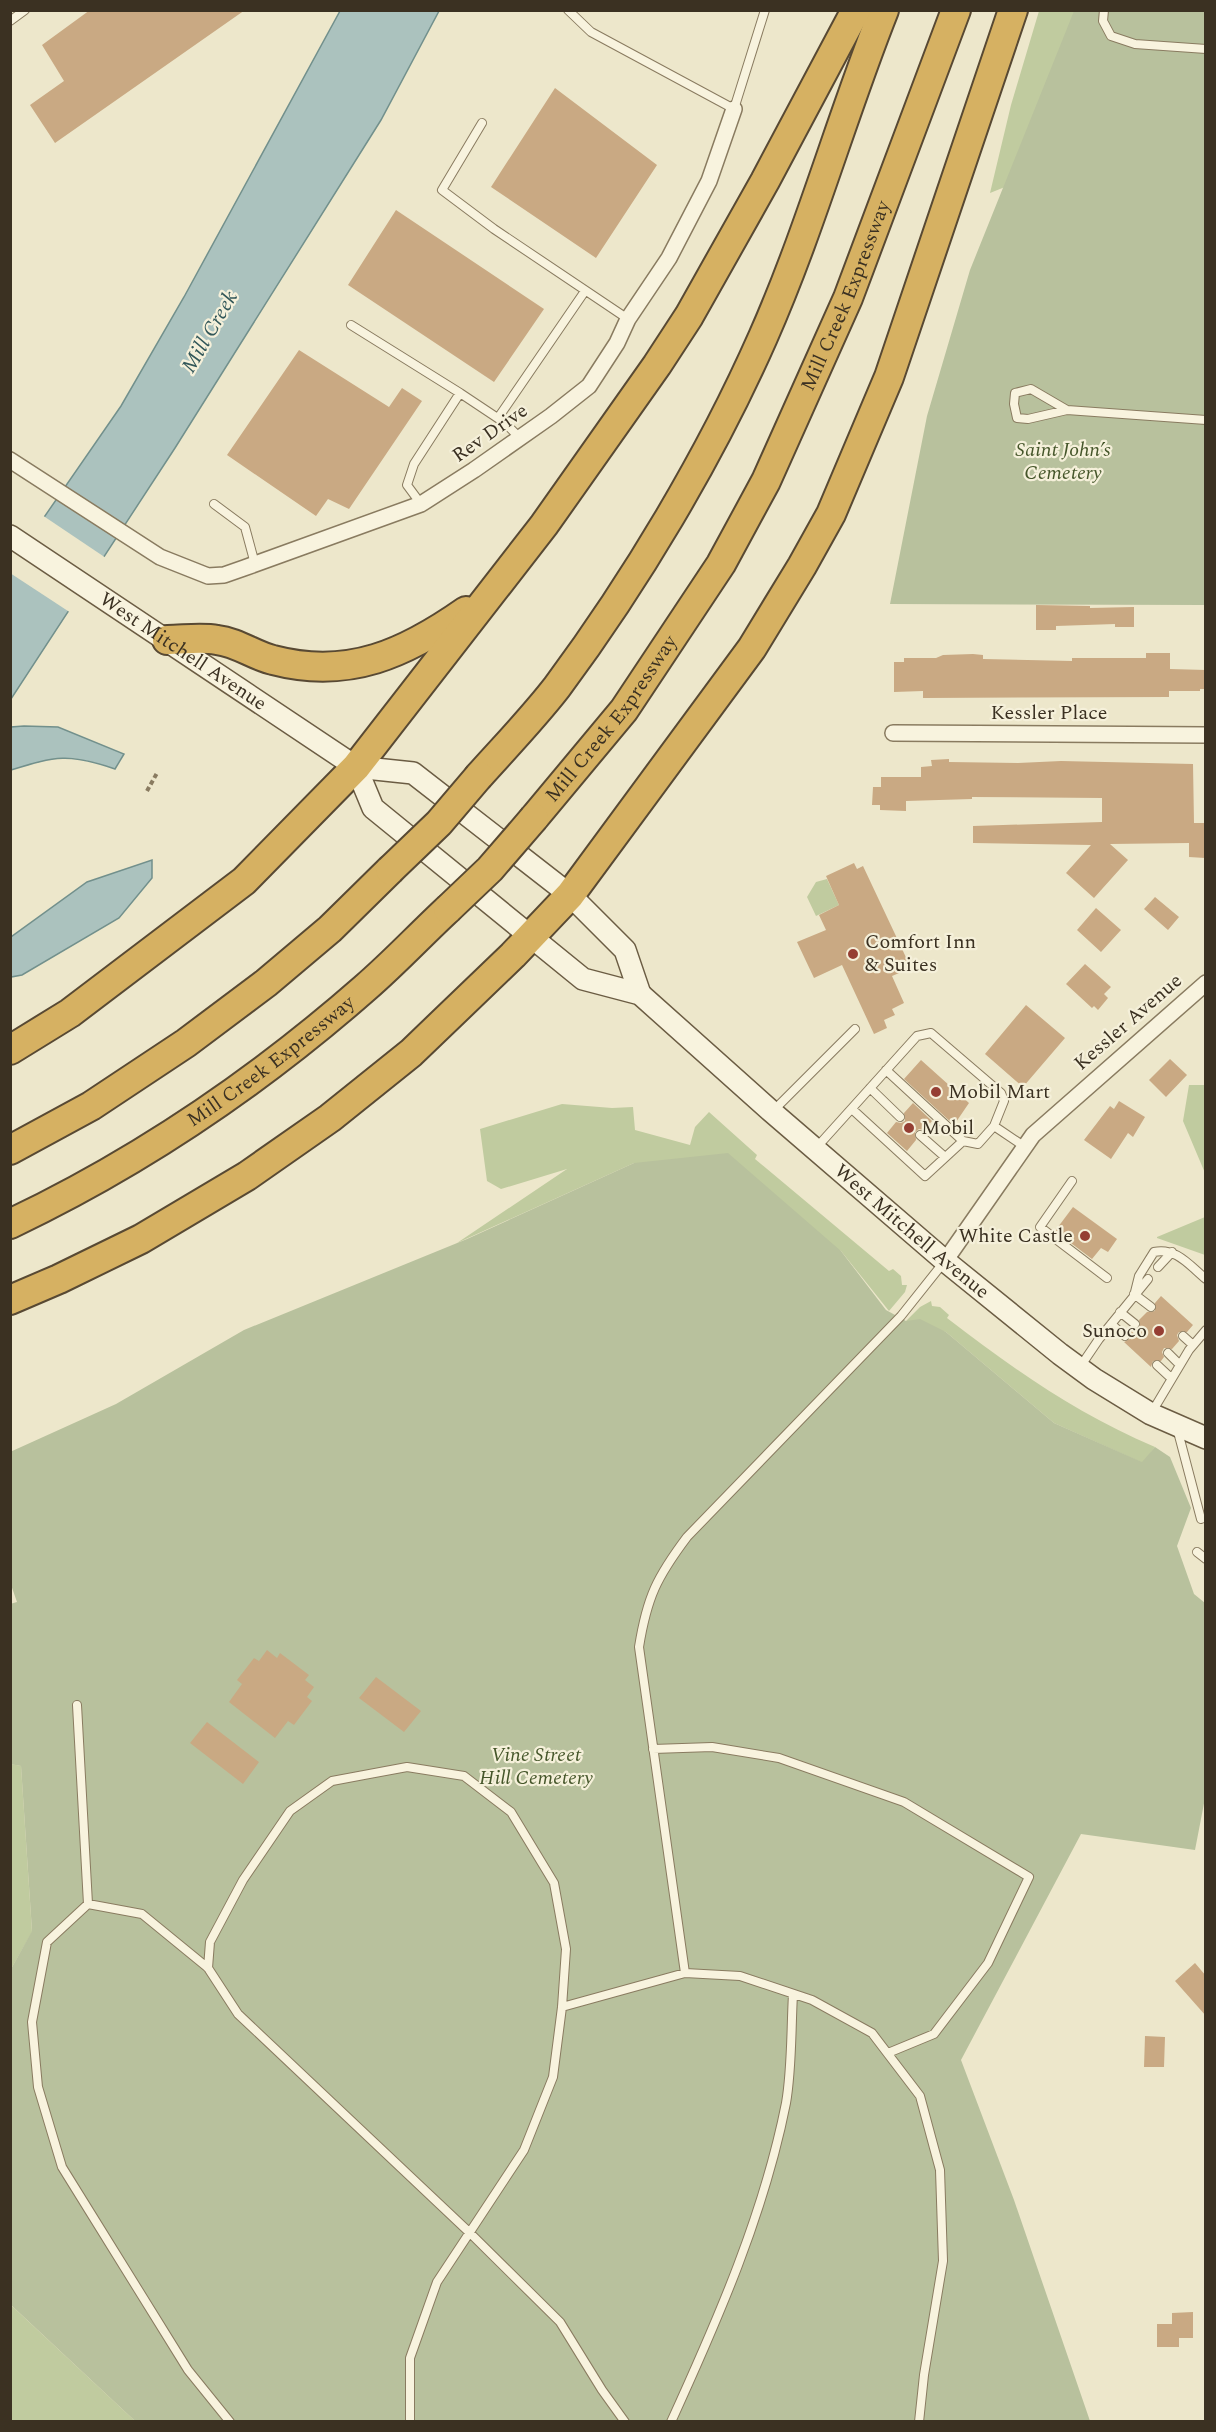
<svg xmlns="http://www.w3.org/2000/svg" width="1216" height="2432" viewBox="0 0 1216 2432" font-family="Spectral,serif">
<rect width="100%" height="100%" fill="#ede7cb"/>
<path fill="#c0cb9f" d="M1039 11H1090L1080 157 990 193 1011 105Z
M827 879 839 905 816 916 807 897 816 882Z
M1189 1085H1205V1173L1183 1121Z
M562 1104 612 1108 633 1107 635 1130 690 1145 695 1127 709 1112 757 1155 755 1159 889 1271 893 1269 901 1276 902 1285H907L905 1292 889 1311 841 1251 634 1163 457 1243 567 1169 501 1189 487 1181 480 1129Z
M1205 1217V1255L1157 1238V1237Z
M931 1301 932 1306 940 1307 949 1315 947 1318C1015 1370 1075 1413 1155 1447L1143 1463 1054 1423 946 1332 906 1321 920 1307Z
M11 1764 21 1766 32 1932 11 1969Z
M10 2305 13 2307 135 2421H11Z"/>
<path fill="#b8c19d" d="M1074 11H1205V605L890 604 927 416 970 270Z
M728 1153 841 1251 886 1310 906 1321 920 1319 946 1332 1054 1423 1142 1462 1155 1447 1170 1457 1191 1508 1177 1546 1194 1594 1205 1603 1206 1793 1195 1850 1081 1834 961 2060 1014 2200 1090 2421H135L11 2305V1969L32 1931 21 1766 10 1764V1604L17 1602 10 1582V1452L116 1404 244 1330 467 1239 634 1163Z"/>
<path fill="#abc2be" stroke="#72908c" stroke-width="1.5" d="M340 11H439L381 120 175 448 11 699V565L121 406 184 297Z
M24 726 58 727 124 754 115 769C69 753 56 756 11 770V727Z
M152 860V878L119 918 22 975 11 977V937L87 882Z"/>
<path fill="#ede7cb" d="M42 515 106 558 71 613 10 573V560Z"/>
<path fill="#c9a983" d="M90 10H245L55 143 30 105 64 81 42 45Z
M555 88 657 165 596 258 491 187Z
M396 210 544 309 494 382 348 285Z
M299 350 389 407 402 388 422 401 349 509 328 499 316 516 227 455Z
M1036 605 1090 606V608L1134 607V627H1115V624L1056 626V630H1036Z
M1146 653H1170V669L1206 670V689H1200V691H1169V697L923 698V691L894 692V662H904V658H936L943 655 973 654 983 655V659L1072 661V658H1146Z
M949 759V762L1018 763 1061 761 1193 764 1194 823H1206L1205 858 1189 857V843L1110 844 1128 860 1094 898 1066 873 1091 845 973 843V826L1102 822V798L972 797V799L906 801V811L880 810V805H872L873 787H881V777H921V767L932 766 931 760Z
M854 863 857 869 863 866 911 968 892 976 904 1003 892 1009 895 1015 884 1020 887 1028 874 1034 842 965 814 978 797 942 826 930 819 915 839 905 826 876Z
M1155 897 1179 917 1168 930 1144 909Z
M1096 908 1121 930 1101 952 1077 930Z
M1085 964 1111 987 1104 994 1108 998 1098 1010 1094 1006 1092 1008 1066 984Z
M1026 1005 1065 1038 1023 1087 985 1054Z
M1170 1059 1187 1075 1166 1097 1149 1080Z
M921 1060 969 1103 954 1125 904 1079Z
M1119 1101 1145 1117 1133 1137 1128 1133 1111 1159 1084 1140 1110 1106 1114 1109Z
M913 1103 932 1121 924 1130 919 1129 915 1132 916 1140 907 1151 887 1133 896 1122 901 1123 905 1121 904 1113Z
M1073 1207 1117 1239 1108 1252 1101 1248 1092 1259 1055 1231Z
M1161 1296 1193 1325 1187 1332H1179L1177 1335 1179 1341 1172 1349 1164 1348 1162 1352 1164 1357 1161 1361H1153L1151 1367 1124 1342 1130 1339 1129 1331 1131 1329 1137 1330 1140 1327 1139 1320 1147 1312 1155 1311V1303Z
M267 1650 277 1658 280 1653 309 1675 305 1680 314 1687 307 1697 312 1701 294 1725 288 1721 275 1738 229 1702 242 1684 237 1680 254 1658 259 1661Z
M376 1677 421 1711 404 1732 359 1698Z
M207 1722 259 1762 243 1784 190 1743Z
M1195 1963 1206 1976V2016L1175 1981Z
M1145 2036 1165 2037 1164 2067H1144Z
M1193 2312V2338H1179V2347H1157V2324H1172V2313Z"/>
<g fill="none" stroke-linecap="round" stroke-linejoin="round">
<defs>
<path id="service" d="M568 10 591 32 734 109 765 10
M1104 10 1103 21 1111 36 1135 44 1206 49
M10 21 25 10
M482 123 442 190 494 229 628 319
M351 325 460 393
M1067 410 1031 389 1015 393 1014 404 1017 418 1028 419 1067 410 1206 420
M498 418 585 291
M214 504 245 527 255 564
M421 504 407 485 414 464 460 393 505 423 520 438
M886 1070 963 1141
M870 1088 900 1117
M853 1110 925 1176 963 1141 978 1144 994 1126
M773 1111 855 1029
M920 1135 945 1157
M817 1147 917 1036 931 1033 1001 1093 1004 1101 994 1126 1025 1147
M1072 1181 1040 1227 1107 1278
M1158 1267 1172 1252
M1135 1292 1139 1276 1154 1252C1176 1247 1190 1266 1206 1279
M1134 1294 1151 1307
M1120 1312 1135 1324
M1111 1324 1125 1336
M1183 1336 1193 1345
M1168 1353 1180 1365
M1157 1365 1171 1378
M1080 1367 1099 1339 1148 1279
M1152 1412 1189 1350 1206 1330
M1177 1428 1201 1519
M1197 1552 1206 1559
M77 1705 88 1904
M653 1749 712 1747 779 1758 904 1802 1029 1877 988 1963 934 2034 888 2053
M208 1968 210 1942 243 1880 290 1811 332 1781 407 1767 464 1776 511 1812 554 1883 566 1949 562 2007 553 2077 524 2150 437 2282 410 2358V2422
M685 1973 639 1647C647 1597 657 1577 687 1537L901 1316 944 1262
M562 2007 685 1973 740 1976 812 2000 872 2033 920 2096 940 2170 943 2261 924 2375 919 2422
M230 2422 188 2370 62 2167 38 2087 32 2022 47 1942 88 1904 142 1914 208 1968 238 2014 470 2233 560 2322 602 2390 625 2422
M671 2422C718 2319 764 2214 786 2103 792 2069 791 2029 793 1994"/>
<path id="minor" d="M10 460 160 557 208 576 224 575 244 568 421 504 474 470 551 416 589 386 617 343 628 319 669 258 709 181 734 109
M893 733 1206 735
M945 1261 1033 1135 1206 983"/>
<g id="secondary">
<path id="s1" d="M10 536 356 767 413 773 570 895 625 950 640 994"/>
<path id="s2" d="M356 767 373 808 583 979 640 994 772 1112 945 1261 1060 1354 1094 1379 1151 1414 1206 1438"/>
</g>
<g id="motorway">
<path d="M167 640C183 640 201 637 217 640 237 642 255 656 273 660 349 680 406 653 466 611"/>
<path d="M479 776C505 747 533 718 557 687 635 582 710 457 763 337 810 231 841 118 884 10"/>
<path id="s3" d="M534 818 624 710 721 564 766 481 848 298 956 10"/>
<path d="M10 1050 70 1013 244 881 356 767 544 525 657 365 689 316 765 181 856 10"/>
<path d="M10 1150 91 1106 186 1043 266 983 330 929 390 870"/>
<path id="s4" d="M10 1224C138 1163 259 1081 365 988 394 963 420 935 448 909"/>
<path d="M10 1300 59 1279 141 1239 247 1176 330 1118 411 1053 513 955 570 895 752 648 802 566 831 514 889 377 1013 10"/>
</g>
</defs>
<use href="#service" stroke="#897b60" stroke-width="10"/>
<use href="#minor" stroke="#897b60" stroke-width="18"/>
<use href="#secondary" stroke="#6b5c43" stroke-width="24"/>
<use href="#motorway" stroke="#584933" stroke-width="32"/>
<path stroke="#897b60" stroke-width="4" stroke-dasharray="4.5 3" stroke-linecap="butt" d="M147 791 157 773"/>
<use href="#service" stroke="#f8f3de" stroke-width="8"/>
<use href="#minor" stroke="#f8f3de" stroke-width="15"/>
<use href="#secondary" stroke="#f8f3de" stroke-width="21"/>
<use href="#motorway" stroke="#d6b162" stroke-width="28"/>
<defs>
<path id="motorway-bridge" d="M390 870 439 823 479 776
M448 909 490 869 534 818"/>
</defs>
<use href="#motorway-bridge" stroke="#584933" stroke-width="32" stroke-linecap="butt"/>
<use href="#motorway-bridge" stroke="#d6b162" stroke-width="28"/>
</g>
<g fill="#953e33" stroke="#f5f0da" stroke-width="2">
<circle cx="853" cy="954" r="6"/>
<circle cx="936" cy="1092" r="6"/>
<circle cx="909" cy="1128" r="6"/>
<circle cx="1085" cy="1236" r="6"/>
<circle cx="1159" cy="1331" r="6"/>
</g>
<g text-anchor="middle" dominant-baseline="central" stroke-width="4.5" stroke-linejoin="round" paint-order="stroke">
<g font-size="20" fill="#3b3122" stroke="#f5f0da">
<text stroke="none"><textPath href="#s3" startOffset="612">Mill Creek Expressway</textPath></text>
<text transform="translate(490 433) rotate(-35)">Rev Drive</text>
<text stroke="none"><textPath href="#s1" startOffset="208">West Mitchell Avenue</textPath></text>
<text x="1049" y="713">Kessler Place</text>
<text stroke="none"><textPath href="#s3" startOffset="126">Mill Creek Expressway</textPath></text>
<text transform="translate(1128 1022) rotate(-41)">Kessler Avenue</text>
<text stroke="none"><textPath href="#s4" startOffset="308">Mill Creek Expressway</textPath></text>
<text stroke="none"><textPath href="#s2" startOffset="735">West Mitchell Avenue</textPath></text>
</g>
<g font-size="20" font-style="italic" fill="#45562a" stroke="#f5f0da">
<text x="1063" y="450">Saint John’s<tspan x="1063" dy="23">Cemetery</tspan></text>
<text x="536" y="1755">Vine Street<tspan x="536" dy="23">Hill Cemetery</tspan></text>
</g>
<g font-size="20" fill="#3b3122" stroke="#f5f0da" text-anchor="start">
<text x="865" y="942">Comfort Inn<tspan x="865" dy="23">&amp; Suites</tspan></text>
<text x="948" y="1092">Mobil Mart</text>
<text x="921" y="1128">Mobil</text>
<text x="1073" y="1236" text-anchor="end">White Castle</text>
<text x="1147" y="1331" text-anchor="end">Sunoco</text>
</g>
<g font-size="21" font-style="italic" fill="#325759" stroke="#f5f0da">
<text transform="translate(210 332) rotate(-60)">Mill Creek</text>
</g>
</g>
<rect width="1216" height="2432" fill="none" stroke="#3b3122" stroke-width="24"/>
</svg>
